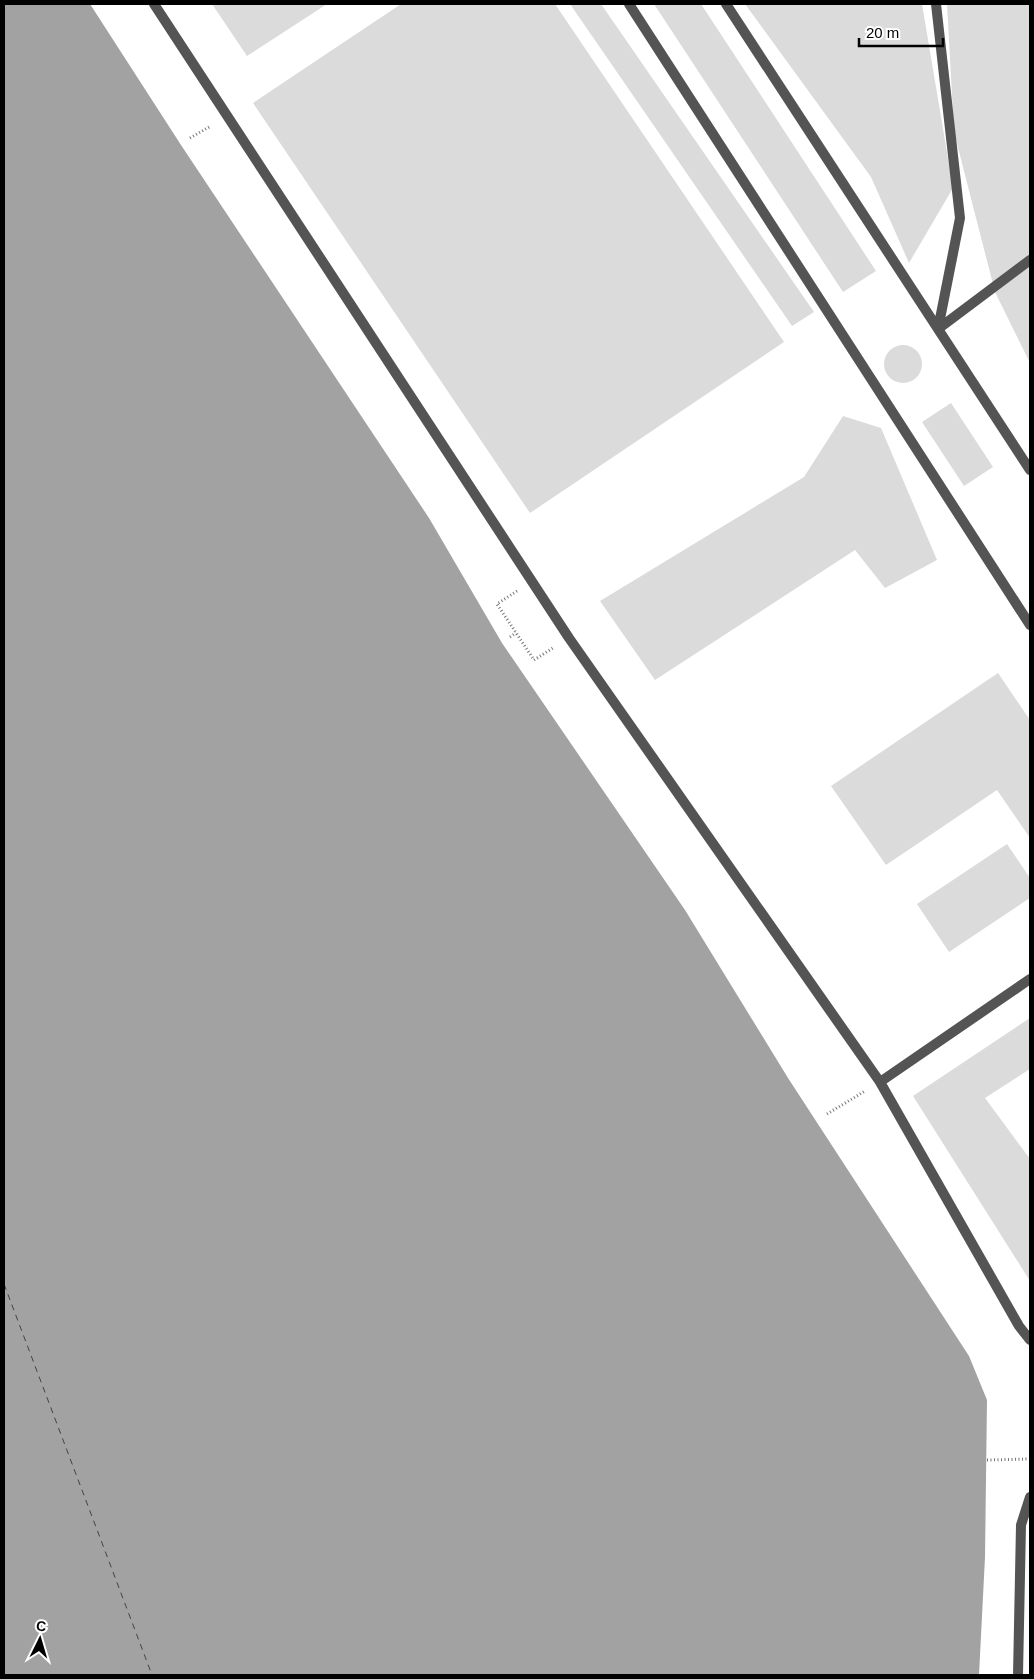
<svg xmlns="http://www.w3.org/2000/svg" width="1034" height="1679" viewBox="0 0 1034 1679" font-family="Arial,sans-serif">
<rect width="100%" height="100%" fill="#fff"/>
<path fill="#dbdbdb" d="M212 4H327L247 56Z
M401 4H555L784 342 530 513 253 103Z
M570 4H601L814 312 792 326Z
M654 4H701L876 271 843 292Z
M745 4H922L953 188 909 263 871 177Z
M947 4H1030V363L995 292 954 132Z
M884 364a19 19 0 1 1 38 0a19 19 0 1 1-38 0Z
M951 403 993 467 964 486 922 422Z
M843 416 881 428 937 560 885 588 855 550 655 680 600 601 804 477Z
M998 673 1030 720V838L997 790 886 865 831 786Z
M1007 844 1030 878V898L949 952 917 904Z
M1030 1018V1069L985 1098 1030 1159V1281L913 1096Z"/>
<path fill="#a2a2a2" d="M4 4H90L181 145 429 518 502 643 685 910 788 1078 969 1356 987 1400 985 1557 979 1675H4Z"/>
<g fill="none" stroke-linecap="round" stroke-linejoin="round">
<path stroke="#434343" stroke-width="1" stroke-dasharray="6 5" stroke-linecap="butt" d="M4 1284 152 1675"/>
<path stroke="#767676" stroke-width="3" stroke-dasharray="1 2.5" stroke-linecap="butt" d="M190 138 211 126
M517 591 497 604 534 660 553 648
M510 637 516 633
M827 1114 865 1091
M987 1460 1030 1459"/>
<path stroke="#545454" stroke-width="10" d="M154 4 569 638 880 1082 1019 1326 1030 1340
M629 4 1030 625
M726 4 1030 470
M936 4 960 218 938 329 1030 260
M880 1082 1030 979
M1018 1675 1021 1525 1030 1497"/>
</g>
<rect width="1034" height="1679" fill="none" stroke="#000000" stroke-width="10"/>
<g transform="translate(40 1639) rotate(5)" stroke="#ffffff" stroke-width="4" paint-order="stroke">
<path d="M0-4L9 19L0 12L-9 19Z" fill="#000000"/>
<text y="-8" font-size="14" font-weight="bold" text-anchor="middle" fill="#000000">С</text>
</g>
<path d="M859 38v8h84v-8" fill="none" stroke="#000000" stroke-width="2.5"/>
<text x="866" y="38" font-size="15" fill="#000000" stroke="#ffffff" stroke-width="4" paint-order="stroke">20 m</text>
</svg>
